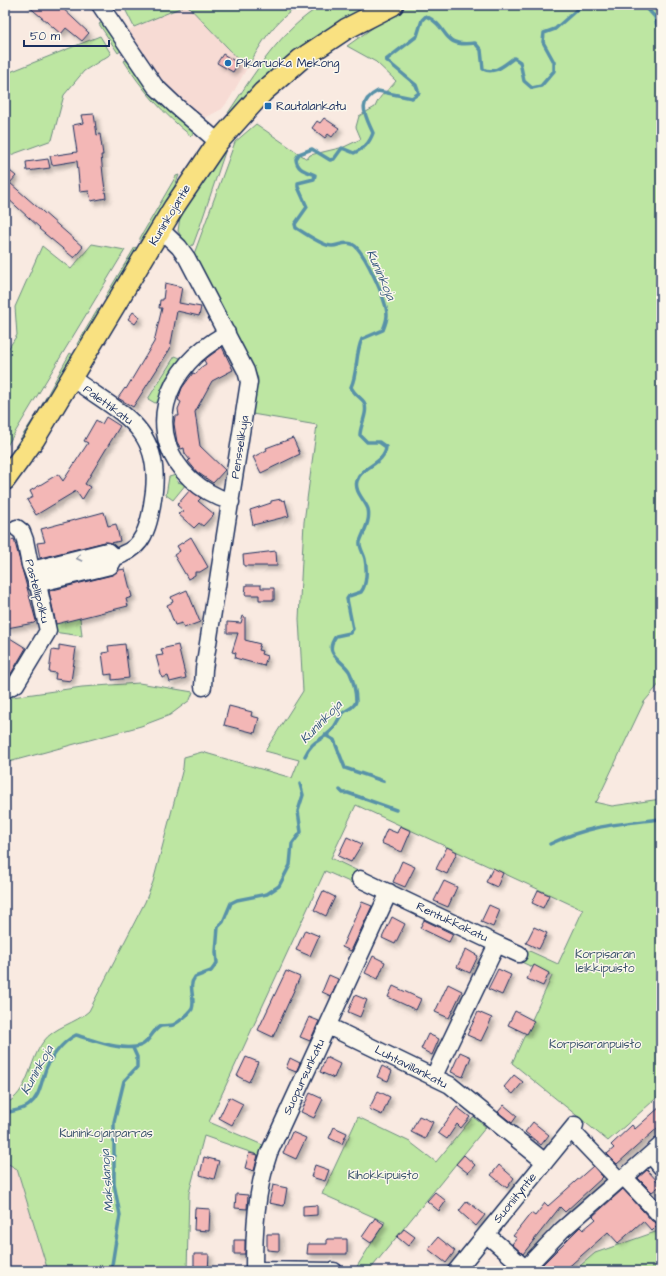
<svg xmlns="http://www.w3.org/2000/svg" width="666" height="1276" viewBox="0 0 666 1276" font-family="'Architects Daughter',sans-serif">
<defs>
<filter id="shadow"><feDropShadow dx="3.5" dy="3.5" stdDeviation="2" flood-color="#0004"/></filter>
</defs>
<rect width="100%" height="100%" fill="#f9eae1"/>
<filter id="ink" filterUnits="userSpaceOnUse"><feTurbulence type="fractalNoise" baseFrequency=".025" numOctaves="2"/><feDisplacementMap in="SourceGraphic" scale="8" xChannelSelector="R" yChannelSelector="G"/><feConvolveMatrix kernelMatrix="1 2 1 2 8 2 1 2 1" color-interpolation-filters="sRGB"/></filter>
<g filter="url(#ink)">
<path fill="#f7dbd4" d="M187 5 247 68 229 100 222 109 203 119 172 95 148 67 126 31Z
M5 1162 17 1169 48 1271H5Z"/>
<path fill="#bde6a2" stroke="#6c8a80" d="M123 5H300C272 23 263 41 247 68L187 5 134 27Z
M322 5H375L230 114 228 113C254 74 280 30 322 5Z
M409 5H572L575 7 578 5H661V682L644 702 597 801 594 802 612 806 661 799V1094L608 1141 512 1063 552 976 517 960 523 948 558 964 583 910 356 805 331 858 360 872 354 884 325 871 209 1122 265 1146 261 1156 204 1136 189 1193 187 1271H48L17 1169 5 1162V1104C29 1093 29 1061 43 1042 55 1026 75 1024 89 1011L145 902 153 882 183 768 184 757 202 752 292 778 299 760 265 751 303 691 299 619 301 579 304 522 317 425 252 414 258 378 194 254 235 142 256 124 307 159 310 155 344 147 361 139 356 127 359 116 375 107C381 92 387 93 396 81L376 62 347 46 398 10Z
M104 21 122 50 118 53 99 24Z
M100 36 111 54 84 71 64 95 52 140 5 157V74Z
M125 60 130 63 194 132 191 136C164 114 142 90 124 61Z
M227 146 200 226 193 245 188 248 178 231 180 217Z
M179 175 171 196 142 243 140 242V238L176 176Z
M92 244 125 250 5 449V354L17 335 15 307 42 246 71 269Z
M135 247 138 249 107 301 105 297Z
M98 309 101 310 79 347 77 344Z
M70 353 73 355 5 469V462L38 412Z
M175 356 183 359 160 401 155 403 148 399Z
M176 475 177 482 186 484 173 500 166 495 169 477Z
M80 618 82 636 53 632 51 621Z
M139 683 193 692 190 700 170 715 141 726 5 763V698L82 687Z
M358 1117 410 1142 436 1162 473 1117 486 1127 369 1271H360L356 1268 385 1222 322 1194Z
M661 1230V1271H574L595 1253Z"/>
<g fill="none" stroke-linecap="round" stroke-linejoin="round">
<path stroke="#5992a8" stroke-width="3.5" d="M644 5 655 17 657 26 661 28
M325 735 334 740 345 768 383 781
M305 756C313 739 320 742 331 731 336 726 338 718 343 713 347 709 355 708 356 701 356 693 353 678 349 671 340 658 323 654 336 636L350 633 353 629 347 599 349 596 361 592C367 585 367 569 365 559 364 554 359 547 360 542 363 532 371 521 368 509 365 500 354 492 357 481 361 466 385 464 386 447L379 442H367L360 435C360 425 369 412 364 402 360 397 354 394 351 387 358 372 355 354 362 339L383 330C385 325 387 320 387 315 387 302 364 249 352 244 344 241 339 246 332 246 322 246 305 233 296 228L295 224 307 207 298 187V183L314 179 315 175C306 171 297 170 296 159L299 154 312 149 330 160 334 159 342 148 354 153C364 148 369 144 373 133 365 115 356 102 378 91L412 98 419 93 416 85 386 60 417 36 422 20 426 16C451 28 440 48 475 43L481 50 483 69C495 75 505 64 514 58L520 62 524 81 532 88 541 86 554 71V62L543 42 544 33 555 29 582 5
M340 790 343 793H348L396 810
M550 844C589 825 619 824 661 819
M5 1113C12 1111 23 1110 29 1105 39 1097 40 1087 44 1075 47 1061 63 1041 76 1035 94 1040 124 1053 142 1045 150 1041 153 1029 161 1026 165 1025 170 1026 173 1025 179 1022 189 1014 192 1009 196 998 187 987 195 977L211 971 217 963 216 952 218 927 223 922 231 903 237 900 267 894 279 886 290 865 292 844 301 832 298 811 303 795 300 784
M111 1271 120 1215 114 1184V1122L124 1081 137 1067V1057L133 1048"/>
</g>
<path fill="#f3b7b6" stroke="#1b2f5e" filter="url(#shadow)" d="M27 5H59L89 33 82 41 66 28 61 34Z
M223 54 238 63 233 72 217 63Z
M94 114 97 135 100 134 103 155H101L103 175 106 198 91 201 89 191 80 192 77 161 52 165 50 156 77 152 73 125 83 123 81 115Z
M324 118 339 128 332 137 328 134 325 138 312 128 317 121 320 123Z
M48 159 50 168 27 171 26 162Z
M5 167 16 176 10 183 83 247 74 258 39 229 40 228 5 196Z
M165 283 182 287 179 303 201 307 199 316 177 311 170 349 133 407 118 398 125 388 126 389 154 342 162 308H159L160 300H163Z
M133 312 140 317 135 324 128 319Z
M222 347 233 370 212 381 195 412 200 446 225 470 213 483 197 472 188 461 190 460 185 454 184 448 181 449 177 442 174 424 175 416H179L178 409 181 402 178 400 182 388 193 373 196 374 200 368 206 364 204 360Z
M106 417 120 426 85 484 90 487 82 500 76 491 36 515 27 500 33 497 30 491 58 474 63 481 88 443 84 441 96 420 102 424Z
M293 438 300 454 261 473 253 457 267 450 266 448Z
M190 490 201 498 198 501 214 514 203 526 199 523 194 528 178 514 184 511 177 505Z
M281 499 282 501 285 500 289 516 253 525 250 510 271 503V501Z
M104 512 108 526 116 524 120 541 111 543 105 542 40 558 37 543 45 542 41 529Z
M191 537 208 567 200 572H195V575L188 579 174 555 180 551 177 546Z
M14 539 36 621 34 623 7 628 5 616V541Z
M276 551 277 566H244L243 555Z
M125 569 132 597 126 599 128 606 56 624 49 591 112 575 119 570Z
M246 585H261V588H274V600H259V595H245Z
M187 590 200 622 184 628 182 623 175 625 167 605 173 602 171 597Z
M243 616 245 617V640L260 644 258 650 262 651 261 654 267 656 264 666 235 658 236 653 232 652 238 633H227V622L241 623Z
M5 635 26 648 9 677 5 679Z
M125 644 129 678 112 680V674L105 675 102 653 109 652 108 646Z
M59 645 76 648 71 681 55 679 56 673 49 672 52 650 59 651Z
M178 645 186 678 170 682 168 676 162 678 156 656 163 655 161 649Z
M229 706 252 712 251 716 259 718 255 733 224 725Z
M400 826 411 831 402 852 381 843 387 829 397 833Z
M347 837 362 844 351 862 338 856Z
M447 847 457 852 447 874 436 869Z
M402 861 415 867 405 887 393 882Z
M493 868 503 873 497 887 486 882Z
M444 881 457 887 448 907 434 901Z
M538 890 549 895 543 908 532 903Z
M323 891 335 897 326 916 314 910Z
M362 902 372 906 351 951 342 947Z
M489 905 500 910 493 927 481 922Z
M392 917 405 924 395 944 382 938Z
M424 920 453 934 449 942 420 928Z
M534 927 547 933 539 949 526 943Z
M305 930 319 936 310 956 296 950Z
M466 949 478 956 470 973 457 967Z
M373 956 385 962 378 979 365 973Z
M534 965 549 973 543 986 527 979Z
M498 969 511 975 502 995 488 989Z
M286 971 300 977 273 1037 258 1030Z
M329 975 338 979 331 996 322 992Z
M448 984 462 991 449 1018 435 1012Z
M393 986 421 999 416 1010 388 997Z
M355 995 367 1000 360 1017 348 1012Z
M515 1011 534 1021 527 1034 508 1025Z
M478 1012 492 1018 481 1041 467 1035Z
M309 1017 319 1021 310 1041 300 1037Z
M428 1034 439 1039 432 1055 421 1049Z
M460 1052 471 1057 463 1077 451 1072Z
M246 1057 258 1062 249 1082 237 1076Z
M326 1057 340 1064 334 1078 320 1072Z
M290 1058 300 1063 296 1072 286 1068Z
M382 1066 392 1071 388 1081 377 1077Z
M514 1075 523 1082 513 1094 504 1087Z
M378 1091 390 1097 382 1115 369 1109Z
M310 1093 323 1099 314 1118 301 1112Z
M229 1097 243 1104 232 1125 219 1118Z
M504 1105 517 1116 512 1123 498 1112Z
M661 1106V1125L617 1164 607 1154 614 1148 611 1145 632 1125 635 1129Z
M457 1107 470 1117 461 1128 457 1124 447 1139 438 1133Z
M419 1116 433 1122 425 1139 411 1132Z
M533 1122 549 1135 541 1145 525 1132Z
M334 1127 347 1133 342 1144 329 1138Z
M292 1132 306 1138 296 1159 283 1153Z
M249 1153 258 1155 254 1171 245 1168Z
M464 1155 475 1165 468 1173 456 1164Z
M204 1157 219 1161 214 1179 200 1175Z
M315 1165 329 1170 325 1181 311 1177Z
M499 1165 514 1178 507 1188 491 1175Z
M593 1166 603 1177 565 1212 560 1207 523 1254 512 1244 517 1238 513 1236 531 1213 535 1216 545 1203 548 1206Z
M647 1170 661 1185 652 1192 638 1178Z
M273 1185 287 1188 284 1206 269 1203Z
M623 1189 652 1221 659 1224 652 1231 643 1221 618 1243 608 1232 564 1271H545L540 1267 580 1227 583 1230 596 1219 593 1216Z
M435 1192 446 1201 439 1211 427 1201Z
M236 1194 248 1195 247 1209 235 1208Z
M467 1201 485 1215 476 1226 459 1211Z
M317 1205V1215L303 1216V1206Z
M195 1208 210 1209 209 1231 194 1230Z
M375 1218 384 1224 371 1243 362 1237Z
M404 1229 415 1237 408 1246 397 1237Z
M267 1234H279V1251L267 1250Z
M438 1237 455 1251 446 1263 428 1249Z
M327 1239H347V1254H307L308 1244H327Z
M234 1240H245V1254H234Z
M194 1254H209L208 1271H194Z"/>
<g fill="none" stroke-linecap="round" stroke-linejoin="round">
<defs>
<path id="minor" d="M100 5 155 86 175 105 218 142
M161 230 179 247 187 258 246 371 249 382 204 669 203 687
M227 333C213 341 199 350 188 363 142 416 166 481 231 502
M32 570 107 551 115 558
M36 584 110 566C112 564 113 560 115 558 117 556 121 556 123 554 131 551 139 544 143 536 150 523 152 506 154 491 161 425 117 412 72 378
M5 690 16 684 48 631 39 589 30 565 25 540 22 532 17 528
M360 879 497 944 434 1076
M497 944 519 954
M328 1026 450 1085 545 1162
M571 1130 619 1180
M651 1155 661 1167
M624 1177 659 1214 661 1213
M486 1234 525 1268
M254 1270 334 1271
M254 1271C254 1230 256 1191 269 1153L389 892
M456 1271 575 1125
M523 1271 562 1230 619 1180 627 1175 661 1145"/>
<path id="major" d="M5 480 34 440 174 207 218 142 263 92 301 59 346 29 393 5"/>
</defs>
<use href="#minor" stroke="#1b2f5e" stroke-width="19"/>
<use href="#major" stroke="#1b2f5e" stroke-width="23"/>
<use href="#minor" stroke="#fbf7ec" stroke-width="16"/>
<use href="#major" stroke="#f9e181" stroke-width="20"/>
</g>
<defs><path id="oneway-chevron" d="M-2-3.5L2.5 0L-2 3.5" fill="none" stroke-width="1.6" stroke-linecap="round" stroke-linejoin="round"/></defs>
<use stroke="#8b93a5" href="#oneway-chevron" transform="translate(79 558) rotate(166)"/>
</g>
<g fill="#1f6fb2" stroke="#fbf7ec" stroke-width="1.5">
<circle cx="228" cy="63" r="4"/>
<rect x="264" y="102" width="8" height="8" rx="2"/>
</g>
<g text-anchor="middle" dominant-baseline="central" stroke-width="3" stroke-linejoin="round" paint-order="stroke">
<g font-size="12" fill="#1b2f5e" stroke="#fbf7ec" text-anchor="start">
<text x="236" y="63">Pikaruoka Mekong</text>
<text x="276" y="106">Rautalankatu</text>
</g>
<g font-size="12" fill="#1b2f5e" stroke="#fbf7ec">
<text transform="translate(170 215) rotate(-59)">Kuninkojantie</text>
<text transform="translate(108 405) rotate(36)">Palettikatu</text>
<text transform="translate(240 447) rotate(-81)">Pensselikuja</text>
<text transform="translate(37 591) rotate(75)">Pastellipolku</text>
<text transform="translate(452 922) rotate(25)">Rentukkakatu</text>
<text transform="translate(411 1067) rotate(27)">Luhtavillankatu</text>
<text transform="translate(304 1077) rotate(-65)">Suopursunkatu</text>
<text transform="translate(515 1198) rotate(-51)">Suoniityntie</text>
</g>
<g font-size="12" fill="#3b546c" stroke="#fbf7ec">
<text x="605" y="954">Korpisaran<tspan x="605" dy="14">leikkipuisto</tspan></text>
<text x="595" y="1044">Korpisaranpuisto</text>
<text x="106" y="1133">Kuninkojanparras</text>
<text x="383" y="1175">Kihokkipuisto</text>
</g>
<g font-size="13" font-style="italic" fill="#35587d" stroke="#fbf7ec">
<text transform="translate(381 275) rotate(66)">Kuninkoja</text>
<text transform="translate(321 722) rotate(-46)">Kuninkoja</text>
<text transform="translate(37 1070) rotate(-61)">Kuninkoja</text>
<text transform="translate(107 1181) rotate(-94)">Makslanoja</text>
</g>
</g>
<rect width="666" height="1276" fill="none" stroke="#fbf7ec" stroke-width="20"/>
<rect x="10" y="10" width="646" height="1256" fill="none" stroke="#1b2f5e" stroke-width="1.5" filter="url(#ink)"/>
<path d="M24 40v6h85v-6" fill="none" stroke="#1b2f5e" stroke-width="2"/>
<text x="30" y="40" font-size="12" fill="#1b2f5e" stroke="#fbf7ec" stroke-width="3" paint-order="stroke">50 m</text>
</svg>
